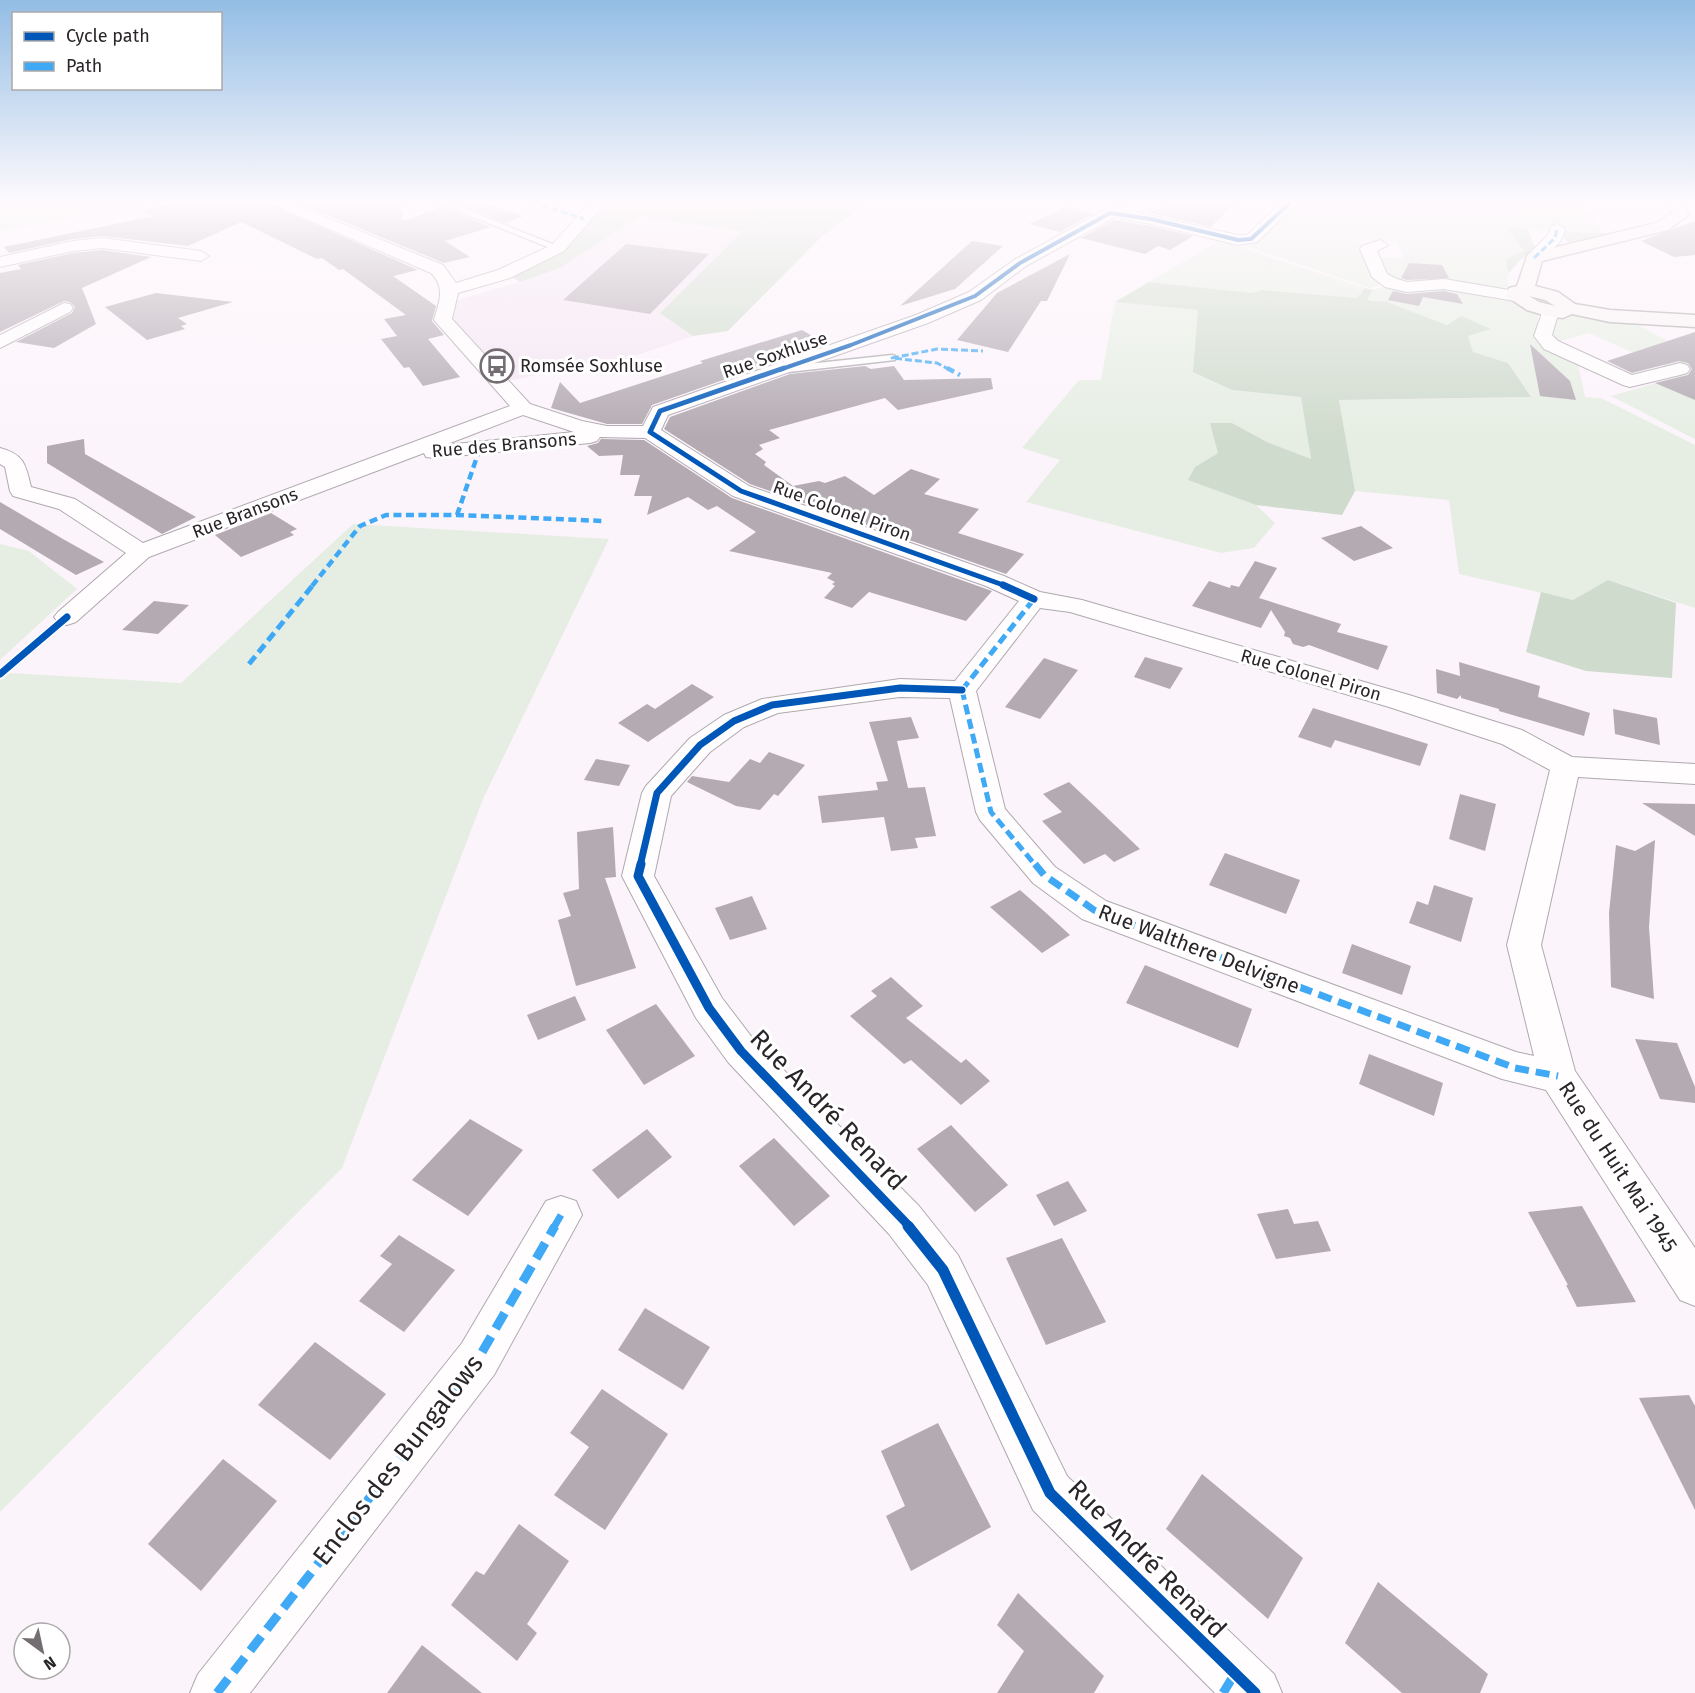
<svg xmlns="http://www.w3.org/2000/svg" width="1695" height="1693" viewBox="0 0 1695 1693" font-family="'Fira Sans',sans-serif">
<rect width="100%" height="100%" fill="#fcf4fb"/>
<path fill="#f4e6f3" d="M639 217 744 231 661 313 693 336 605 366 600 361 513 380 452 326 457 300 520 282 560 268Z"/>
<path fill="#e6eee3" d="M0 201H168L0 231Z
M1301 201H1577L1604 233 1508 229 1524 251 1507 259 1508 287 1496 291 1411 284 1389 278 1377 257 1404 258 1397 242 1359 240 1370 274 1383 284 1370 288 1249 247 1247 243Z
M1222 239 1250 251 1365 288 1357 298 1262 290 1252 293 1149 282Z
M1389 285 1443 287 1499 296 1538 313 1537 340 1578 363 1585 397 1601 398 1695 445V608L1608 580 1573 600 1459 574 1449 500 1355 491 1339 400 1530 397 1508 363 1473 352 1468 335 1490 329 1447 325 1387 302 1367 299 1373 290Z
M1115 302 1198 310 1232 390 1301 396 1311 460 1267 442 1232 423 1218 453 1195 467 1189 480 1256 505 1275 523 1254 548 1221 553 1026 502 1060 460 1022 448 1079 380H1101Z
M1572 316 1628 320 1689 352H1695V439L1611 396 1694 372 1682 366 1673 370 1589 333 1553 343 1555 321Z
M353 524 609 539 483 799 342 1168 0 1512V681L10 673 181 683Z
M0 544 29 551 77 589 0 660Z"/>
<path fill="#cfdbcc" d="M600 201H869L821 237 728 331 693 336 660 313 743 231 639 217 560 268 520 282 509 275 560 253 604 204Z
M1507 228 1527 229 1538 253 1521 259 1508 274 1506 259 1524 251Z
M1559 231 1604 233 1607 235 1568 243Z
M1149 282 1252 293 1262 290 1357 298 1365 288 1373 290 1367 300 1387 302 1447 325 1461 316 1491 329 1468 336 1473 352 1508 363 1531 397 1339 400 1355 491 1342 515 1256 505 1188 480 1195 467 1218 453 1210 423H1232L1267 442 1311 459 1301 397 1232 390 1193 372 1198 310 1115 302Z
M1608 580 1676 603 1672 678 1586 671 1526 652 1541 592 1573 600Z"/>
<path fill="#b3aab2" d="M184 201H263L418 270 393 276 436 306 432 321 444 335 428 339 460 377 423 386 409 367 404 368 381 339 397 336 384 319 406 315 343 269 339 270 322 258 317 259 241 222 188 246 102 236 73 239 9 253 4 247 153 216 140 211Z
M293 201H400L403 221 443 207 491 227 445 241 470 257 444 263Z
M460 201 479 202 524 216 505 223 456 203Z
M1178 201H1237L1211 227 1146 212 1174 206Z
M1066 207 1093 214 1060 232 1029 224Z
M1114 220 1151 226 1193 236 1170 250 1158 246 1145 254 1081 238Z
M1695 221V255L1674 257 1641 241Z
M972 241 1003 246 955 289 900 306Z
M626 244 709 254 650 314 563 300Z
M102 250 151 257 82 288 96 324 54 348 16 342 72 313 75 307 70 302 64 301 0 332V273L21 269 18 265 73 253Z
M1070 254 1047 301H1041L1008 352 957 340 997 293Z
M1409 263 1442 265 1449 278 1407 280 1401 278Z
M1393 291 1407 294 1444 291 1457 294 1463 304 1423 297 1419 306 1388 300Z
M156 293 233 302 178 318 187 324 181 326 185 329 147 340 105 307Z
M802 330 826 344 652 405 642 424H607L551 408 560 382 580 403 703 363 700 361Z
M1695 332V400L1655 383 1688 375 1692 369 1688 363 1679 361 1632 373 1607 361Z
M1530 344 1570 381 1576 400 1540 396Z
M865 366 871 369 894 366 904 380 991 378 993 389 898 410 885 398 769 430 780 438 759 445 763 449 755 454 766 462 764 465 793 486 819 481 825 483 845 476 874 495 911 469 940 479 924 494 979 509 958 533 1024 554 1006 574 750 484 664 429 670 417 790 374Z
M84 439 85 454 196 517 162 534 47 463V446Z
M601 439 644 440 732 498 992 591 966 621 869 592 852 608 824 598 835 586 832 584 835 582 827 578 832 573 729 551 756 532 717 506 708 510 688 497 647 515 652 496H634L640 475H620L623 455 599 456 587 446 598 443Z
M0 502 63 539 104 562 76 575 0 529Z
M271 513 297 529 290 532 294 535 241 557 215 535Z
M1361 526 1393 548 1354 561 1321 538Z
M1255 561 1277 568 1259 598 1341 624 1337 632 1388 646 1378 670 1309 645 1303 647 1293 644 1290 638 1284 636 1285 632 1271 610 1261 628 1192 606 1209 581 1230 588 1231 585 1239 587Z
M154 601 189 605 158 634 122 630Z
M1145 657 1183 668 1170 689 1134 677Z
M1044 658 1078 670 1040 719 1005 707Z
M1459 662 1540 686 1538 697 1590 713 1584 736 1499 711V709L1461 698V695L1457 699 1437 693 1436 669 1460 676Z
M692 684 714 697 648 742 618 723 647 704 655 709Z
M1313 708 1428 744 1420 766 1335 740 1331 748 1298 737Z
M1613 709 1657 718 1660 745 1615 734Z
M911 717 919 738 897 741 908 788 925 787 936 836 915 838 918 848 891 851 884 817 822 823 818 796 878 790 876 782 888 781 869 722Z
M769 752 805 765 778 796 774 794 760 810 736 806 687 782 692 776 729 782 750 759 760 763Z
M596 759 630 765 619 786 584 780Z
M1069 782 1100 811 1140 849 1114 862 1105 854 1084 864 1042 821 1062 812 1043 794Z
M1460 794 1496 804 1485 851 1449 839Z
M1642 803 1695 804V836Z
M613 827 616 877 605 878 636 968 576 986 558 920 571 916 563 893 579 889 577 832Z
M1655 840 1649 927 1654 999 1611 987 1609 913 1616 845 1635 851Z
M1225 853 1300 880 1286 914 1209 885Z
M1434 885 1473 898 1461 942 1409 923 1417 901 1428 905Z
M1020 890 1045 912 1070 935 1042 953 990 907Z
M752 896 767 929 730 940 715 908Z
M1352 944 1411 966 1402 995 1342 973Z
M1145 965 1252 1009 1238 1048 1126 1003Z
M891 977 923 1006 906 1018 961 1063 966 1059 990 1081 961 1105 911 1060 904 1064 850 1016 877 996 871 991Z
M575 996 586 1020 538 1040 527 1015Z
M656 1004 695 1056 644 1085 606 1030Z
M1635 1039 1677 1043 1695 1087V1103L1660 1099Z
M1369 1054 1443 1083 1434 1116 1359 1084Z
M470 1119 523 1150 468 1216 412 1180Z
M951 1125 1008 1185 975 1212 917 1149Z
M647 1129 672 1157 618 1199 592 1170Z
M774 1138 830 1196 794 1226 739 1166Z
M1068 1181 1087 1211 1054 1226 1036 1195Z
M1582 1206 1603 1243 1636 1302 1577 1307 1566 1285H1568L1528 1212Z
M1288 1209 1294 1224 1318 1221 1331 1251 1276 1259 1257 1214Z
M399 1235 455 1270 404 1332 359 1301 392 1264 380 1256Z
M1062 1238 1106 1322 1046 1345 1006 1258Z
M645 1308 710 1347 683 1390 618 1350Z
M315 1342 386 1394 330 1460 258 1405Z
M602 1389 668 1434 605 1530 554 1495 589 1447 570 1433Z
M1689 1395 1695 1406V1510L1639 1398Z
M938 1423 991 1527 911 1571 886 1516 905 1506 881 1451Z
M223 1459 277 1501 201 1591 148 1544Z
M1202 1474 1303 1558 1268 1619 1166 1529Z
M519 1524 569 1561 527 1624 537 1633 517 1661 451 1605 476 1571 484 1575Z
M1378 1582 1488 1674 1480 1693H1402L1345 1643Z
M1018 1593 1104 1676 1094 1693H997L1024 1651 997 1625Z
M422 1645 482 1693H387Z"/>
<g fill="none" stroke-linecap="round" stroke-linejoin="round">
<defs>
<path id="lane" d="M434 201H445L562 248 555 250Z
M892 355 895 356V360L780 373 775 370 780 367Z"/>
<path id="street" d="M265 201H286L443 265 456 283 498 270 552 245 591 201H607L564 251 510 278 458 293 452 319 530 404 582 421 607 426H643L653 407 916 315 969 292 1014 260 1105 210 1145 201H1176L1174 204 1135 212 1238 235H1247L1283 201H1299L1257 242 1238 245 1151 224 1122 219 1120 216 1115 217 1026 266 981 300 928 323 668 415 661 430 749 486 1004 576 1040 592 1082 600 1409 695 1522 730 1572 757 1695 764V784L1578 777 1541 945 1575 1071 1695 1248V1306L1680 1300 1546 1090 1502 1079 1082 919 1033 883 980 820 976 812 950 698 900 697 778 713 744 727 710 752 671 796 654 876 722 998 754 1040 919 1206 958 1255 1067 1476 1274 1674 1282 1693H1215L1033 1510 928 1285 889 1234 728 1062 696 1018 622 876 642 793 646 786 690 738 724 715 762 699 900 679 955 681 1019 601 986 586 733 496 645 438 600 437 597 441 590 443 434 458 426 457 424 453 149 557 76 622 67 625 58 622 54 617 58 612 126 553 59 509 13 496 10 491 5 467 0 464V448C24 454 26 465 31 487L75 499 143 543 510 406 434 320C439 302 446 288 431 273ZM523 415 574 432 445 445ZM1040 608 1070 612 1389 707 1502 744 1550 770 1507 945 1534 1056 1516 1052 1106 901 1055 867 1005 809 976 691Z
M1557 224 1565 229 1561 241 1540 261H1528L1526 258 1528 255 1547 236 1552 226Z
M102 238 201 251 209 256 201 261 102 248 73 251 0 267V257L73 241Z
M1380 240 1388 245 1377 251 1387 274 1397 279 1407 282 1444 279 1515 291 1521 292 1524 296 1521 300 1515 301 1444 289 1407 292 1385 287 1372 277 1360 249 1362 246Z
M64 303 70 304 73 308 70 312 0 348V335Z
M1550 306 1556 307 1559 311 1552 335 1558 341 1632 375 1680 363 1687 365 1690 369 1687 373 1680 375 1630 387 1623 385 1544 349 1534 336 1544 307Z
M561 1196 576 1201 582 1215 494 1375 250 1693H190L198 1674 462 1343 546 1201Z"/>
<path id="secondary" d="M1667 201H1683L1688 215 1668 230 1542 261 1535 286 1558 292 1575 304 1610 310 1695 315V327L1610 322 1572 314 1563 318 1550 317 1527 310 1506 296 1509 288 1517 286 1528 254 1656 223 1672 213ZM1529 296 1545 300 1555 306 1539 302Z"/>
</defs>
<use href="#lane" stroke="#aea9ae" stroke-width="3"/>
<use href="#street" stroke="#aea9ae" stroke-width="2"/>
<use href="#secondary" stroke="#aea9ae" stroke-width="3"/>
<use href="#lane" fill="#fffdfe" fill-rule="evenodd"/>
<use href="#street" fill="#fffdfe" fill-rule="evenodd"/>
<use href="#secondary" fill="#f9f5f4" fill-rule="evenodd"/>
<path stroke="#3fa9f5" stroke-width="3" stroke-dasharray="7 3" stroke-linecap="butt" d="M532 202 584 219
M1534 258 1555 238 1557 229
M950 370 937 363 892 358 937 349 983 351"/>
<path stroke="#3fa9f5" stroke-width="4.5" stroke-dasharray="8 4.5" stroke-linecap="butt" d="M947 368 960 375
M457 515 480 448
M312 586 360 526 386 515H457L604 521"/>
<path stroke="#3fa9f5" stroke-width="5" stroke-dasharray="10 5" stroke-linecap="butt" d="M249 664 313 585
M962 690 991 812 1036 866
M962 690 1034 599"/>
<path stroke="#3fa9f5" stroke-width="7" stroke-dasharray="14 7" stroke-linecap="butt" d="M1035 864 1044 875 1094 910 1515 1068 1558 1076
M554 1227 561 1215"/>
<path stroke="#3fa9f5" stroke-width="9" stroke-dasharray="18 9" stroke-linecap="butt" d="M217 1693 478 1359 555 1226
M1223 1693 1234 1675"/>
<defs>
<path id="cycleway-far4" d="M779 370 851 345 975 296 1020 263 1110 213 1151 219 1238 240 1251 239 1292 201"/>
<path id="cycleway-far3" d="M784 368 660 411 650 432 741 491 1006 586"/>
<path id="cycleway-far2" d="M1003 585 1034 599
M0 674 67 617
M640 866 657 793 700 745 734 721 772 705 900 688 962 690"/>
<path id="cycleway-far1" d="M641 864 638 876 709 1008 741 1051 910 1227"/>
<path id="cycleway" d="M908 1226 943 1270 1050 1493 1255 1693"/>
</defs>
<use href="#cycleway-far4" stroke="#fff" stroke-width="6"/>
<use href="#cycleway-far3" stroke="#fff" stroke-width="8"/>
<use href="#cycleway-far2" stroke="#fff" stroke-width="10"/>
<use href="#cycleway-far1" stroke="#fff" stroke-width="13"/>
<use href="#cycleway" stroke="#fff" stroke-width="15"/>
<use href="#cycleway-far4" stroke="#0057b8" stroke-width="4"/>
<use href="#cycleway-far3" stroke="#0057b8" stroke-width="5"/>
<use href="#cycleway-far2" stroke="#0057b8" stroke-width="7"/>
<use href="#cycleway-far1" stroke="#0057b8" stroke-width="9"/>
<use href="#cycleway" stroke="#0057b8" stroke-width="11"/>
</g>
<linearGradient id="sky" x2="0" y2="1"><stop stop-color="#93bde5"/><stop offset="0.46" stop-color="#fefafd"/><stop offset="1" stop-color="#fefafd" stop-opacity="0"/></linearGradient>
<rect width="1695" height="438" fill="url(#sky)"/>
<defs>
<symbol id="bus-ring" viewBox="-11 -11 22 22"><circle r="9.5" fill="#fff" stroke="#746d72" stroke-width="1.5"/><path d="M-5-6H5V4H4V6H2V4H-2V6H-4V4H-5ZM-3.5-4V0h7V-4ZM-3.5 1.2v1.5H-2V1.2ZM2 1.2v1.5H3.5V1.2Z" fill="#746d72"/></symbol>
</defs>
<g fill-rule="evenodd">
<use href="#bus-ring" x="478" y="347" width="38" height="38"/>
</g>
<g text-anchor="middle" dominant-baseline="central" stroke-width="6" stroke-linejoin="round" paint-order="stroke">
<g font-size="18" fill="#2a2529" stroke="#fff">
<text transform="translate(775 355) rotate(-19)">Rue Soxhluse</text>
<text transform="translate(504 445) rotate(-5)">Rue des Bransons</text>
<text transform="translate(842 511) rotate(20)">Rue Colonel Piron</text>
<text transform="translate(245 513) rotate(-21)">Rue Bransons</text>
<text transform="translate(1311 675) rotate(16)">Rue Colonel Piron</text>
</g>
<g font-size="18" fill="#2a2529" stroke="#fff" text-anchor="start">
<text x="520" y="366">Romsée Soxhluse</text>
</g>
<g font-size="21" fill="#2a2529" stroke="#fff">
<text transform="translate(1199 949) rotate(21)">Rue Walthere Delvigne</text>
<text transform="translate(1618 1167) rotate(57)">Rue du Huit Mai 1945</text>
</g>
<g font-size="26" fill="#2a2529" stroke="#fff">
<text transform="translate(828 1110) rotate(46)">Rue André Renard</text>
<text transform="translate(398 1460) rotate(-52)">Enclos des Bungalows</text>
<text transform="translate(1147 1559) rotate(45)">Rue André Renard</text>
</g>
</g>
<rect x="12" y="12" width="210" height="78" fill="#ffffff" stroke="#aaa8a9" stroke-width="1.5"/>
<rect x="24" y="32" width="30" height="9" fill="#0057b8" stroke="#aaa8a9" stroke-width="1.5"/>
<text x="66" y="42" font-size="18" fill="#2a2529">Cycle path</text>
<rect x="24" y="62" width="30" height="9" fill="#3fa9f5" stroke="#aaa8a9" stroke-width="1.5"/>
<text x="66" y="72" font-size="18" fill="#2a2529">Path</text>
<g transform="translate(42 1651) rotate(147)"><circle r="28" fill="#ffffff" stroke="#aaa8a9" stroke-width="1.5"/>
<path d="M0-4.5L10 22L0 15L-10 22Z" fill="#746d72"/>
<text y="-9" font-size="16" font-weight="bold" text-anchor="middle" fill="#2a2529">N</text>
</g>
</svg>
